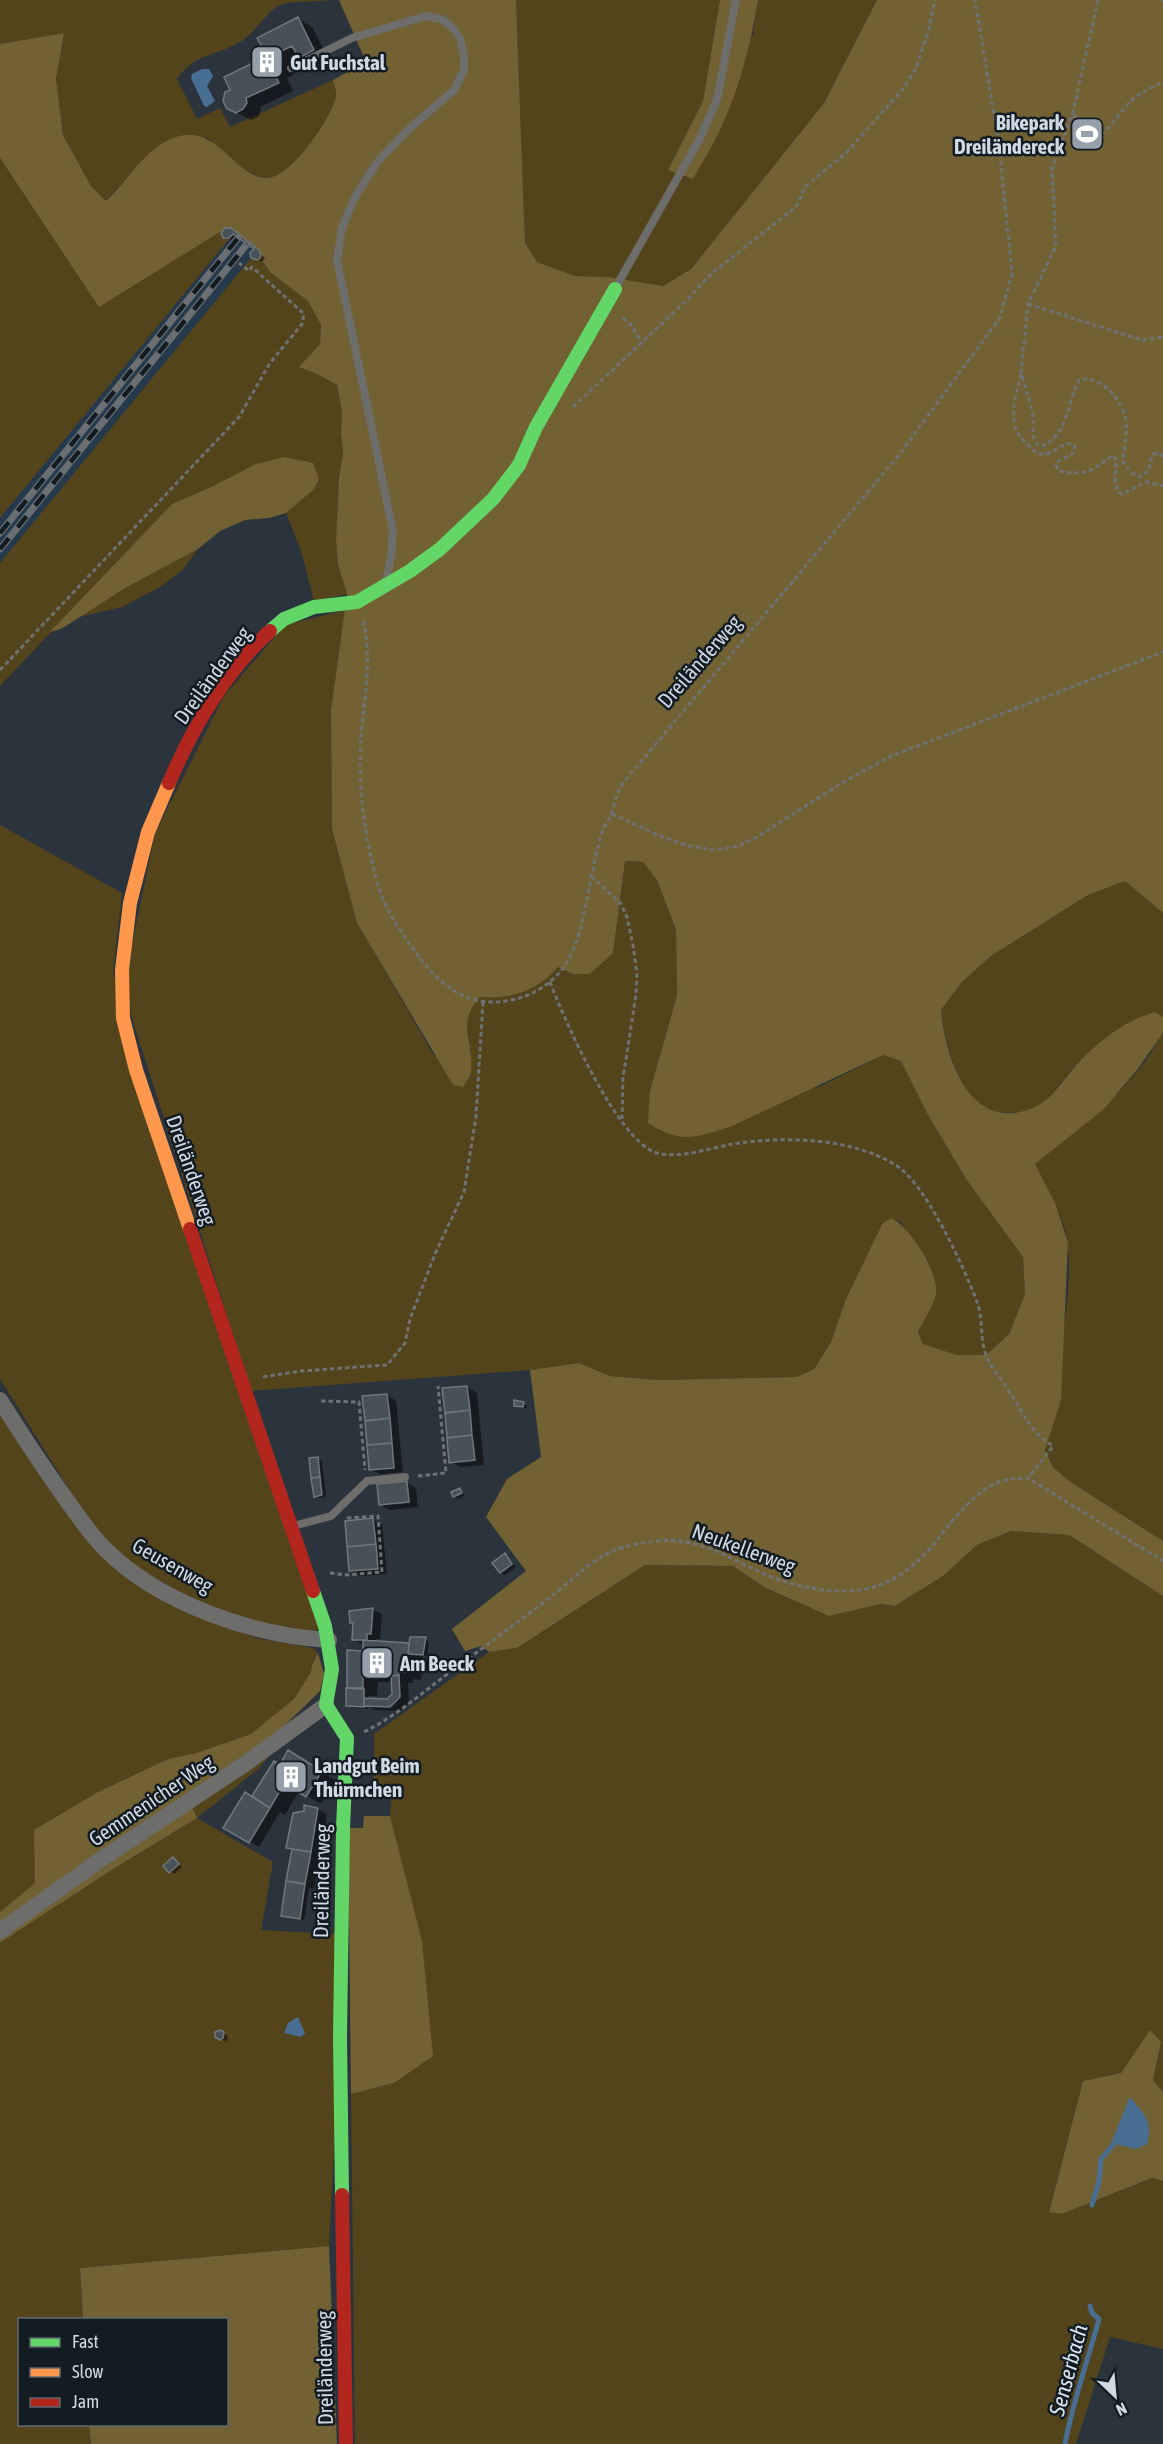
<svg xmlns="http://www.w3.org/2000/svg" width="1163" height="2444" viewBox="0 0 1163 2444" font-family="'Asap Condensed',sans-serif">
<rect width="100%" height="100%" fill="#2b343d"/>
<path fill="#253a4d" d="M233 234 254 249 250 253 251 258 0 563V518Z"/>
<path fill="#53441c" d="M0 0H336C325 1 288 1 280 5 267 11 256 31 243 40 218 57 196 51 177 79L197 119 220 108 230 127 333 80C334 85 337 92 336 98 330 120 292 175 269 178 250 179 221 150 207 138L129 175 106 201 91 186 63 135 56 79 64 33 0 44Z
M516 0H720L703 101 668 170 753 34 758 0H877L824 103 691 269 663 286 609 277 575 276 537 262 525 243Z
M0 158 99 306 222 230 223 238 231 237 0 518Z
M251 258 257 260 260 258 271 273 308 301 321 325 320 344 300 367 317 374 337 385 342 412 341 433 343 453 339 478 336 539 338 565 347 594 314 601 302 554 286 513 314 488 319 479 213 486 172 504 0 686V563Z
M198 549 182 571 160 587 122 607 79 617 127 587Z
M345 610 331 710 332 829 357 923 433 1054 471 1072 467 1017 470 1007 479 997C502 998 544 984 558 967L573 974H590L613 952 625 861 643 862 657 880 676 930 677 995 650 1091 819 1087 883 1055 901 1061 928 1115 966 1179 1023 1257 1025 1294 1009 1334 986 1355H957L923 1344 918 1332 936 1292 928 1262 900 1221 882 1224 846 1299 831 1342 814 1369 797 1377 658 1380 610 1376 579 1363 530 1370 251 1391 131 1015 127 970 155 833 224 696 285 625Z
M0 825 122 893 113 973 319 1628 310 1633 261 1624 192 1599 136 1567 99 1537 0 1379Z
M1125 881 1163 913V1017C1155 1019 1086 1055 1079 1062 1062 1077 1052 1102 1030 1110 1020 1113 998 1114 989 1110 959 1098 944 1039 941 1010L961 983 991 956 1088 895Z
M1163 1032V1541L1069 1481 1053 1467 1045 1449C1053 1422 1055 1392 1059 1363 1064 1325 1072 1283 1068 1244 1065 1217 1047 1189 1034 1164 1083 1126 1134 1088 1163 1032Z
M0 1406 55 1498 188 1608 256 1638 313 1648 318 1653 312 1665 311 1672 294 1700 251 1734 196 1753 168 1759 98 1792 35 1884 0 1912Z
M1011 1531 1069 1535 1163 1596V2092L1153 2081 1161 2042 1121 2073 1083 2081 1049 2211 1062 2214 1153 2178 1163 2181V2349L1110 2337 1076 2444H355L351 2094 394 2083 405 1878 390 1816 392 1787H374V1734L489 1652 517 1648 645 1565 733 1566 766 1588 829 1616 881 1604 895 1606 943 1576 977 1545Z
M278 1747 257 1770 197 1818 273 1862 261 1930 336 1934V2109L329 2246 80 2268 83 2319 20 2320V2424L89 2425 91 2444H0V1943L110 1871 197 1818 191 1806Z"/>
<path fill="#726133" d="M339 0H516L525 243 537 262 575 276 609 277 663 286 691 269 824 103 877 0H1163V913L1125 881 1088 895 991 956 961 983 941 1010C945 1056 969 1132 1030 1109 1052 1102 1064 1077 1079 1062 1100 1040 1126 1020 1155 1012L1163 1017V1032L1161 1036 1137 1070 1104 1109 1035 1164 1056 1205 1068 1243 1061 1400 1045 1450 1053 1467 1069 1481 1163 1541V1596L1069 1535 1011 1531 977 1545 943 1576 895 1606 881 1604 829 1616 766 1588 733 1566 645 1565 517 1648 489 1652 481 1646 465 1651 452 1629 526 1571 486 1517 507 1479 541 1457 530 1370 579 1363 610 1376 658 1380 797 1377 814 1369 831 1342 846 1299 882 1224 891 1218C909 1225 939 1273 936 1293 934 1305 924 1320 918 1332L923 1344 957 1355H986L1009 1334 1025 1294 1023 1257 966 1179 928 1115 901 1061 883 1055 732 1126C696 1138 681 1144 648 1123L650 1091 677 995 676 930 657 880 643 862 625 861 613 953 590 974H573L558 967C537 991 512 999 480 997 456 1023 474 1041 471 1070 471 1076 466 1082 463 1087L453 1085 357 923 332 829 331 710 347 594 338 565 336 539 339 478 343 453 341 433 342 412 337 385 317 374 299 367 320 344 321 325 308 301 271 273 260 258 261 255 259 250 254 249 233 234 232 230 228 227 99 307 0 158V44L64 33 56 79 63 135 91 186 106 201C130 179 150 139 185 135 221 132 236 177 267 178 290 178 331 119 336 97 337 92 334 85 333 80L366 62Z
M720 0H758C751 44 739 90 720 130 712 147 702 163 693 179L668 170 703 101Z
M284 457 313 463 319 479 314 489 286 513 269 518 245 520 220 531 198 549 127 587 61 629 50 632 172 504 213 486 256 464Z
M318 1653 324 1674 320 1691 275 1735 186 1794 197 1818 110 1871 0 1943V1912L35 1883 34 1830 98 1792 168 1759 196 1753 251 1734 294 1699 311 1672 312 1665Z
M364 1816H390L422 1941 433 2056 394 2083 351 2094 348 1828H363Z
M1150 2030 1161 2042 1153 2080 1163 2092V2181L1152 2178 1062 2214 1049 2212 1083 2081 1121 2073Z
M329 2246 337 2444H91L89 2425 226 2424V2320L83 2319 80 2268Z"/>
<path fill="#486e93" d="M202 69H209L213 76 207 86 215 101 207 107 204 106 191 78 192 74Z
M298 2017 305 2033 301 2037 284 2033 288 2023Z
M1130 2097C1145 2115 1153 2120 1147 2144L1136 2149 1111 2143Z"/>
<path fill="#0007" fill-rule="evenodd" d="M298 19 312 27 328 58 314 65 300 57 289 63 295 74 287 78 293 91 260 107 261 111 258 117 251 120 228 108Z
M225 229 237 236 236 239 232 240 227 237Z
M256 250 265 258 264 260 262 262 253 257Z
M467 1387 477 1393 484 1465 460 1467 451 1462Z
M387 1395 396 1401 403 1472 380 1474 370 1469Z
M523 1403 527 1406V1409L515 1405Z
M318 1459 322 1461 326 1497 319 1498 315 1496Z
M406 1482 416 1488 418 1507 390 1510 380 1504Z
M460 1490 465 1495 458 1499 454 1496Z
M373 1520 382 1525 387 1574 360 1576 351 1571Z
M505 1555 516 1567 505 1575 501 1572Z
M372 1609 382 1614 380 1639H376V1642L410 1644 425 1639 429 1641 427 1656H423L421 1680 413 1679V1683H408L409 1703 400 1711 375 1710 368 1706V1709L352 1708 347 1705 348 1652 364 1653 363 1645 354 1639V1624L352 1622ZM378 1682H393L394 1695 387 1700H368V1696H377Z
M289 1752 335 1780 321 1804 299 1791 285 1815 280 1812 259 1847 225 1828 253 1799 274 1763 280 1766Z
M318 1809 327 1814 314 1889 309 1888 304 1920 286 1917 282 1915 293 1851 288 1847Z
M173 1859 182 1867 174 1874 170 1871Z
M220 2032 228 2036 227 2040 225 2041 217 2036Z"/>
<g fill="none" stroke-linecap="round" stroke-linejoin="round">
<path stroke="#486e93" stroke-width="5" d="M1092 2205 1099 2181 1101 2159 1118 2139
M1065 2444C1073 2401 1088 2360 1099 2319L1092 2313 1090 2306"/>
</g>
<path fill="#495158" stroke="#6f777f" stroke-width="1.5" d="M298 17 314 50 299 58 292 46 275 54 281 66 273 70 279 83 246 98 247 103 243 109 236 113 227 109 223 101 225 92 230 90 224 77 267 56 257 38Z
M225 228H231L259 250 261 255 260 258 257 260 251 258 250 253 254 249 233 234 229 238H223L221 233Z
M467 1386 470 1410 445 1413 442 1388Z
M387 1394 390 1418 365 1421 362 1396Z
M514 1400 524 1402 523 1407 514 1406Z
M470 1410 472 1435 447 1438 445 1413Z
M390 1418 392 1443 367 1445 365 1421Z
M472 1435 475 1460 449 1463 447 1438Z
M392 1443 394 1468 369 1470 367 1445Z
M318 1457 320 1477 311 1478 309 1458Z
M320 1477 322 1495 314 1497 311 1478Z
M407 1481 409 1502 379 1505 377 1484Z
M460 1488 462 1493 453 1497 451 1492Z
M373 1518 376 1544 347 1547 345 1521Z
M376 1544 378 1569 349 1571 347 1547Z
M505 1553 512 1564 500 1573 492 1563Z
M373 1608 371 1634H367V1640H352L353 1623H350L349 1611Z
M410 1637H426L423 1655 408 1654Z
M363 1640 409 1643 407 1672H399V1675L391 1676 363 1675V1688H347V1650L363 1651Z
M399 1675 400 1697 390 1707 364 1706V1698L387 1699 392 1694 391 1676Z
M346 1688 364 1689V1707L346 1706Z
M288 1750 322 1771 306 1797 284 1784 270 1808 252 1796 274 1761 280 1764Z
M245 1792 270 1808 249 1843 223 1828Z
M304 1805 318 1808 311 1852 286 1848 293 1813 304 1811Z
M292 1849 311 1852 305 1884 286 1881Z
M173 1857 179 1864 169 1873 163 1866Z
M286 1881 305 1884 300 1919 281 1916Z
M220 2030 224 2032 223 2038 220 2040 215 2037V2032Z"/>
<g fill="none" stroke-linecap="round" stroke-linejoin="round">
<path stroke="#6f7173" stroke-width="3" stroke-dasharray="4.5 3" stroke-linecap="butt" d="M1098 0 1073 112 1052 169 1056 246 1028 304 1021 372 1033 414V436L1037 444 1042 446C1068 436 1067 402 1079 380 1098 374 1118 396 1124 413 1129 427 1125 446 1122 460L1131 473 1140 477 1148 471 1153 454 1159 453 1163 456
M1162 0 1163 1
M1074 114 1078 128 1086 140C1109 137 1117 113 1133 99 1142 92 1153 87 1163 82
M1028 304 1142 340 1163 337
M623 318 631 325 642 343
M1021 374C1015 400 1005 424 1027 444 1032 449 1036 454 1043 454 1055 454 1062 441 1073 444L1075 447 1072 454 1057 462 1056 466 1059 471C1084 476 1094 471 1112 455L1116 459 1115 482 1118 492 1122 494 1146 482 1163 486
M573 407 687 300 711 274 796 207 806 186 846 153 903 89 915 70 928 33 935 0
M363 621C373 658 364 700 361 738 357 785 366 855 383 899 391 919 404 936 416 953 433 977 458 1001 489 1002 518 1003 546 991 564 967 578 946 583 918 588 894 592 874 596 852 602 832 604 825 610 819 612 812 616 798 615 797 623 783L899 455 1000 318 1012 273 999 144 975 0
M0 670 239 417 270 363 302 324 304 314 252 267 249 271 239 263
M612 814 660 836 689 846 714 850 738 846 757 837 840 784 889 757 1163 652
M591 876 621 904 627 917 633 945 637 975 636 995 623 1078 622 1119
M550 982C564 1019 618 1142 657 1153 681 1159 710 1148 733 1144 784 1136 858 1137 901 1169 928 1190 965 1269 977 1302 983 1318 980 1336 985 1352 989 1365 998 1375 1006 1387 1023 1410 1027 1430 1053 1446L1028 1478
M263 1377 300 1371 387 1365 405 1343 410 1319 435 1254 464 1192 476 1116 483 1002
M321 1401 359 1402 365 1470
M418 1476 446 1473 438 1386
M330 1573 346 1575 382 1572 378 1516 347 1518
M364 1732C394 1717 420 1695 446 1675 480 1650 514 1625 548 1599 591 1566 598 1547 657 1541 705 1536 737 1565 780 1580 808 1590 845 1595 874 1587 935 1569 951 1500 1001 1481 1010 1478 1020 1479 1028 1478L1163 1561"/>
<path stroke="#6d6d6b" stroke-width="8" d="M291 68 352 38 426 16 441 19 452 27 460 38 464 55V70L454 90 410 128 378 161 355 197 342 228 337 260 393 531 391 557 386 581
M616 287 699 140 717 100 736 0
M293 1526 331 1516 367 1481 405 1477"/>
<path stroke="#6d6d6b" stroke-width="16" d="M0 1400C20 1432 41 1464 63 1495 76 1513 89 1533 105 1549 159 1603 253 1636 329 1640
M0 1931 103 1858 245 1764 326 1705"/>
<path stroke="#63d668" stroke-width="14" d="M270 631 284 619 314 607 357 602 410 571 440 549 493 499 519 465 536 427 615 289
M313 1591 325 1626 332 1669 326 1705 347 1738 343 1828 340 2037 342 2195"/>
<path stroke="#ff974d" stroke-width="14" d="M169 783 148 832 130 903 122 970 123 1018 136 1070 190 1229"/>
<path stroke="#b3261e" stroke-width="14" d="M169 783C192 728 226 671 270 631
M190 1229 313 1591
M342 2195 346 2444"/>
<defs>
<path id="rail" d="M0 533 238 238
M0 549 247 244"/>
</defs>
<use href="#rail" stroke="#6b6f71" stroke-width="7"/>
<use href="#rail" stroke="#131b23" stroke-width="4.5" stroke-dasharray="14" stroke-linecap="butt"/>
</g>
<defs>
<symbol id="building-square" viewBox="-11 -11 22 22"><rect x="-9" y="-9" width="18" height="18" rx="4" fill="#96a0aa" stroke="#131b23"/><path d="M-4-6H4V6H1V3H-1V6H-4ZM-2.5-4.3h1.7v1.8h-1.7ZM.8-4.3h1.7v1.8H.8ZM-2.5-1h1.7V.8h-1.7ZM.8-1h1.7V.8H.8Z" fill="#fff"/></symbol>
<symbol id="stadium-square" viewBox="-11 -11 22 22"><rect x="-9" y="-9" width="18" height="18" rx="4" fill="#96a0aa" stroke="#131b23"/><path d="M0-5a6.5 5 0 1 0 0 10a6.5 5 0 1 0 0-10ZM-3.5-1.8h7v3.6h-7Z" fill="#fff"/></symbol>
</defs>
<g fill-rule="evenodd">
<use href="#building-square" x="248" y="43" width="38" height="38"/>
<use href="#stadium-square" x="1068" y="115" width="38" height="38"/>
<use href="#building-square" x="358" y="1644" width="38" height="38"/>
<use href="#building-square" x="272" y="1758" width="38" height="38"/>
</g>
<g text-anchor="middle" dominant-baseline="central" stroke-width="5" stroke-linejoin="round" paint-order="stroke">
<g font-size="21" font-weight="bold" fill="#d0dae5" stroke="#131b23" text-anchor="start">
<text x="290" y="62">Gut Fuchstal</text>
<text x="1064" y="122" text-anchor="end">Bikepark<tspan x="1064" dy="24">Dreiländereck</tspan></text>
<text x="400" y="1663">Am Beeck</text>
<text x="314" y="1765">Landgut Beim<tspan x="314" dy="24">Thürmchen</tspan></text>
</g>
<g font-size="21" fill="#d0dae5" stroke="#131b23">
<text transform="translate(699 661) rotate(-49)">Dreiländerweg</text>
<text transform="translate(212 675) rotate(-54)">Dreiländerweg</text>
<text transform="translate(192 1170) rotate(71)">Dreiländerweg</text>
<text transform="translate(744 1548) rotate(20)">Neukellerweg</text>
<text transform="translate(173 1565) rotate(30)">Geusenweg</text>
<text transform="translate(151 1800) rotate(-34)">Gemmenicher Weg</text>
<text transform="translate(321 1881) rotate(-89)">Dreiländerweg</text>
<text transform="translate(324 2368) rotate(-91)">Dreiländerweg</text>
</g>
<g font-size="22" font-style="italic" fill="#d9e5f1" stroke="#131b23">
<text transform="translate(1068 2370) rotate(-75)">Senserbach</text>
</g>
</g>
<rect x="18" y="2318" width="210" height="108" fill="#131b23" stroke="#5f6771" stroke-width="1.5"/>
<rect x="30" y="2338" width="30" height="9" fill="#63d668" stroke="#5f6771" stroke-width="1.5"/>
<text x="72" y="2348" font-size="18" fill="#d0dae5">Fast</text>
<rect x="30" y="2368" width="30" height="9" fill="#ff974d" stroke="#5f6771" stroke-width="1.5"/>
<text x="72" y="2378" font-size="18" fill="#d0dae5">Slow</text>
<rect x="30" y="2398" width="30" height="9" fill="#b3261e" stroke="#5f6771" stroke-width="1.5"/>
<text x="72" y="2408" font-size="18" fill="#d0dae5">Jam</text>
<g transform="translate(1115 2396) rotate(154)" stroke="#131b23" stroke-width="4.5" paint-order="stroke">
<path d="M0-4.5L10 22L0 15L-10 22Z" fill="#d0dae5"/>
<text y="-9" font-size="16" font-weight="bold" text-anchor="middle" fill="#d0dae5">N</text>
</g>
</svg>
